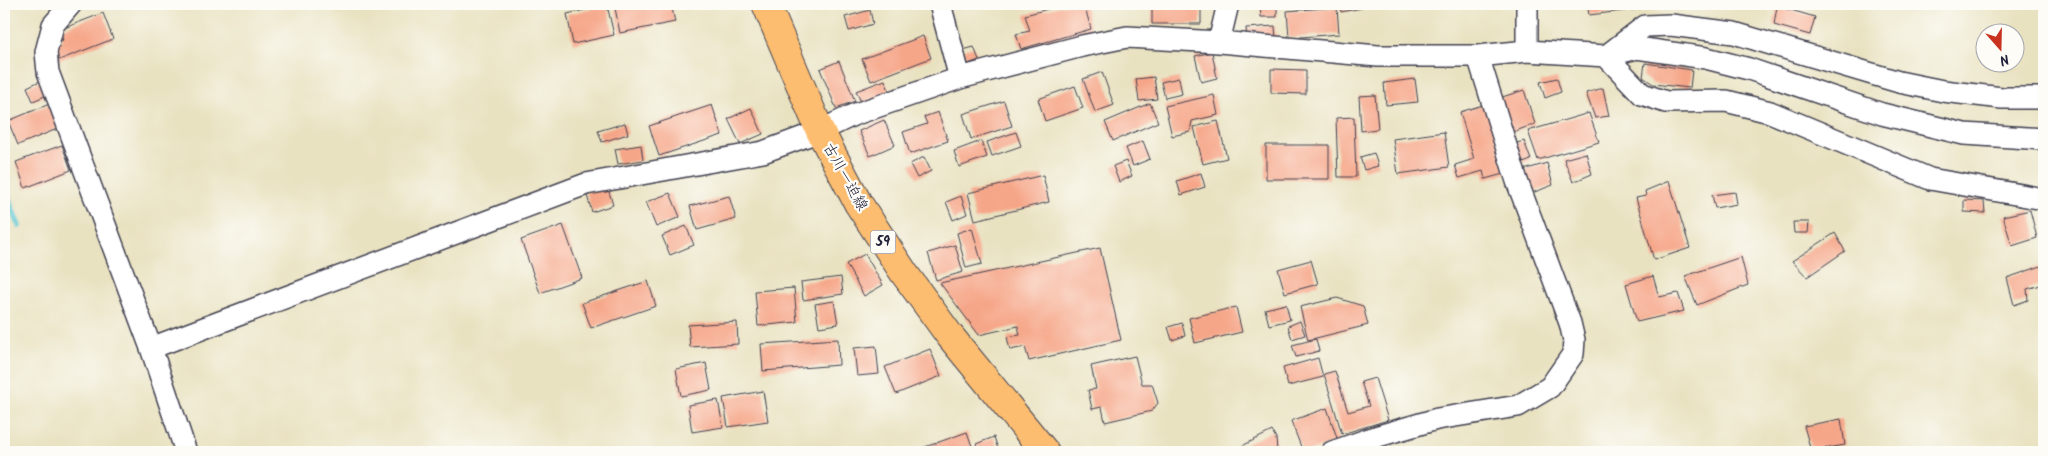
<svg xmlns="http://www.w3.org/2000/svg" width="2048" height="456" viewBox="0 0 2048 456" font-family="Kalam,'Klee One',sans-serif">
<rect width="100%" height="100%" fill="#fdfcf7"/>
<filter id="ink" filterUnits="userSpaceOnUse"><feTurbulence type="fractalNoise" baseFrequency=".02" numOctaves="2"/><feDisplacementMap in="SourceGraphic" scale="10" xChannelSelector="R" yChannelSelector="G"/><feConvolveMatrix kernelMatrix="1 2 1 2 8 2 1 2 1" color-interpolation-filters="sRGB"/></filter>
<filter id="wash" filterUnits="userSpaceOnUse"><feTurbulence type="fractalNoise" baseFrequency=".0096" numOctaves="4" result="noise"/><feDisplacementMap in="SourceGraphic" scale="20" xChannelSelector="R" yChannelSelector="G"/><feGaussianBlur stdDeviation="1.12" result="paint"/><feColorMatrix in="noise" values="0 0 0 0 0 0 0 0 0 0 0 0 0 0 0 0 0 1.4 0 .05"/><feComposite in="paint" operator="in"/></filter>
<g filter="url(#wash)">
<rect width="100%" height="100%" fill="#e9e2c1"/>
<g fill="none" stroke-linecap="round" stroke-linejoin="round">
<path stroke="#5cc8d3" stroke-width="5.5" d="M4 187 19 226"/>
</g>
<g id="blocks">
<path fill="#f6a688" d="M635 4H671L675 22 620 33 615 8Z
M1067 4H1084L1091 29 1021 49 1016 34 1030 31 1025 15Z
M1152 4H1201V24H1152Z
M1260 4H1277V17H1261Z
M1340 4H1361L1362 8 1341 12Z
M1587 4H1639L1640 9 1589 15Z
M607 5 614 35 573 44 567 14Z
M1777 6 1815 17 1810 35 1774 25Z
M1337 7 1339 34 1289 38 1287 11Z
M870 10 873 24 849 31 845 17Z
M103 13 113 39 59 60 53 44 63 40 59 30Z
M1275 26 1276 40 1247 41 1246 28Z
M923 36 931 58 871 81 862 59Z
M974 47 979 60 968 64 963 50Z
M1212 52 1217 78 1201 82 1195 56Z
M839 61 855 101 836 108 820 69Z
M1645 63 1692 70 1690 88 1653 84 1643 77Z
M1271 69 1306 70V94L1271 93Z
M1102 72 1114 105 1095 112 1083 79Z
M1154 77 1157 99 1139 101 1136 79Z
M1179 78 1182 94 1165 98 1161 82Z
M1557 78 1561 92 1545 98 1540 82Z
M1415 79 1418 102 1386 105 1384 83Z
M885 80 890 93 862 104 856 91Z
M40 81 47 95 33 101 27 87Z
M1075 86 1083 108 1045 121 1038 99Z
M1603 88 1609 116 1595 118 1586 93Z
M1524 90 1535 124 1510 133 1499 98Z
M1214 95 1218 115 1192 121 1190 132 1172 136 1165 106Z
M1375 95 1378 129 1361 131 1359 96Z
M1004 101 1012 126 971 139 963 114Z
M52 103 62 127 18 145 8 121Z
M1150 103 1158 122 1113 141 1105 122Z
M1486 104 1507 173 1485 179 1483 171 1459 178 1455 165 1474 159 1460 112Z
M712 105 722 135 659 156 649 126Z
M751 108 763 134 740 144 728 119Z
M938 112 948 141 910 154 903 132 927 124 924 117Z
M1589 113 1599 142 1538 160 1528 131Z
M1354 117 1356 177H1338L1336 118Z
M884 120 895 145 870 156 859 131Z
M1218 121 1227 158 1203 164 1194 127Z
M625 123 628 134 602 142 598 131Z
M1016 132 1021 146 992 156 987 142Z
M1444 132 1449 167 1398 174 1393 139Z
M981 141 987 157 959 167 954 151Z
M1143 141 1150 159 1133 166 1126 148Z
M1524 141 1531 160 1518 165 1510 145Z
M62 145 71 170 25 188 16 162Z
M641 145 643 160 618 164 615 149Z
M1266 145H1329V179H1266Z
M1374 153 1378 166 1364 170 1360 157Z
M1586 153 1592 174 1573 182 1564 159Z
M924 157 931 171 917 178 910 164Z
M1126 161 1132 176 1119 182 1113 166Z
M1547 163 1553 185 1532 193 1524 170Z
M1201 173 1205 187 1181 195 1177 181Z
M1043 175 1049 202 975 220 968 193Z
M1669 181 1690 248 1654 260 1636 198 1646 196 1645 191Z
M607 185 613 205 592 212 586 192Z
M1735 192 1737 204 1715 208 1712 195Z
M670 193 680 217 656 227 646 202Z
M729 196 736 219 697 230 690 206Z
M961 196 967 214 953 220 946 202Z
M1964 200 1984 201 1985 213 1964 212Z
M2030 210 2037 238 2012 246 2003 216Z
M1793 222H1809L1808 233H1794Z
M563 225 582 278 540 293 521 240Z
M686 226 694 245 670 255 662 236Z
M972 228 982 264 966 268 957 233Z
M1835 233 1845 251 1807 277 1792 261Z
M955 245 963 272 936 280 928 253Z
M1100 248 1121 340 1029 361 1025 347 1010 350 1007 337 1020 335 1018 326 979 335 940 283Z
M865 254 883 285 864 296 846 264Z
M1741 257 1748 285 1697 305 1685 276Z
M1311 260 1318 284 1285 293 1278 269Z
M2044 265V284L2027 289 2028 300 2014 305 2007 278Z
M1653 276 1659 297 1678 293 1684 311 1637 322 1626 284Z
M841 277 843 294 803 300 801 282Z
M648 281 656 306 591 328 582 303Z
M794 288 797 322 758 326 755 291Z
M1337 298 1363 306 1368 325 1308 340 1300 307Z
M834 301 838 324 819 327 815 304Z
M1286 304 1290 320 1269 325 1265 309Z
M1236 307 1242 332 1195 343 1189 318Z
M1300 321 1305 335 1292 339 1288 326Z
M737 322 738 344 690 347 688 325Z
M1182 323 1185 336 1172 340 1168 327Z
M838 339 839 365 763 371 761 344Z
M1316 339 1319 351 1296 357 1292 345Z
M876 346 879 374 857 376 854 348Z
M930 349 941 376 896 394 885 367Z
M1135 356 1142 384H1152L1158 403 1152 411 1105 422 1102 407 1092 409 1088 390 1096 389 1091 366Z
M1318 358 1323 377 1288 386 1283 368Z
M706 363 711 390 681 396 676 369Z
M1335 371 1348 412 1369 406 1361 382 1375 378 1388 420 1342 434 1324 374Z
M763 391 768 421 728 427 723 398Z
M718 400 723 427 692 432 688 405Z
M1327 408 1338 441 1308 452H1303L1291 421Z
M1841 419 1845 445 1811 451 1804 426Z
M1272 431 1276 438 1277 452H1230Z
M967 432 974 452H911Z
M994 437 999 452H980L976 444Z"/>
</g>
</g>
<g filter="url(#ink)">
<use href="#blocks" fill-opacity="0" stroke="#403f4f" stroke-width="1"/>
<g fill="none" stroke-linecap="round" stroke-linejoin="round">
<defs>
<path id="minor" d="M71 4 53 25 46 52 48 72 151 348 186 452
M940 4 960 78
M1527 4V51
M1219 42 1228 4
M2044 98H2002L1943 91 1899 82 1734 33 1671 25 1645 26 1606 56 1642 94 1666 102 1726 101 1770 112 1930 179 2044 199
M151 348 586 184 763 152 820 131 853 115 960 78 1082 46 1127 37 1219 42 1378 56H1478L1527 51 1606 56 1637 48 1706 58 1749 69 1882 114 1964 134 2044 139
M1332 452 1375 437 1437 419 1518 406 1550 387 1573 354 1574 340 1570 323 1517 181 1478 56"/>
<path id="major" d="M766 4 820 131 858 203 904 273 950 336 1045 452"/>
</defs>
<use href="#minor" stroke="#403f4f" stroke-width="24"/>
<use href="#major" stroke="#403f4f" stroke-width="30"/>
<use href="#minor" stroke="#fff" stroke-width="21"/>
<use href="#major" stroke="#fcbd6f" stroke-width="28"/>
</g>
</g>
<g text-anchor="middle" dominant-baseline="central" stroke-width="4.5" stroke-linejoin="round" paint-order="stroke">
<rect fill="#fdfcf7" stroke="#646373" stroke-width="1" x="870.5" y="230.5" width="25" height="23" rx="4"/>
<g font-size="14" font-weight="bold" fill="#22223b">
<text x="883" y="242">59</text>
</g>
<g font-size="15" fill="#22223b" stroke="#fdfcf7">
<text transform="translate(845 177) rotate(61)">古川一迫線</text>
</g>
</g>
<rect width="2048" height="456" fill="none" stroke="#fdfcf7" stroke-width="20"/>
<g transform="translate(2000 48) rotate(160)"><circle r="24" fill="#fdfcf7" stroke="#a5a5ac"/>
<path d="M0-4L9 19L0 12L-9 19Z" fill="#c8321e"/>
<text y="-8" font-size="14" font-weight="bold" text-anchor="middle" fill="#22223b">N</text>
</g>
</svg>
